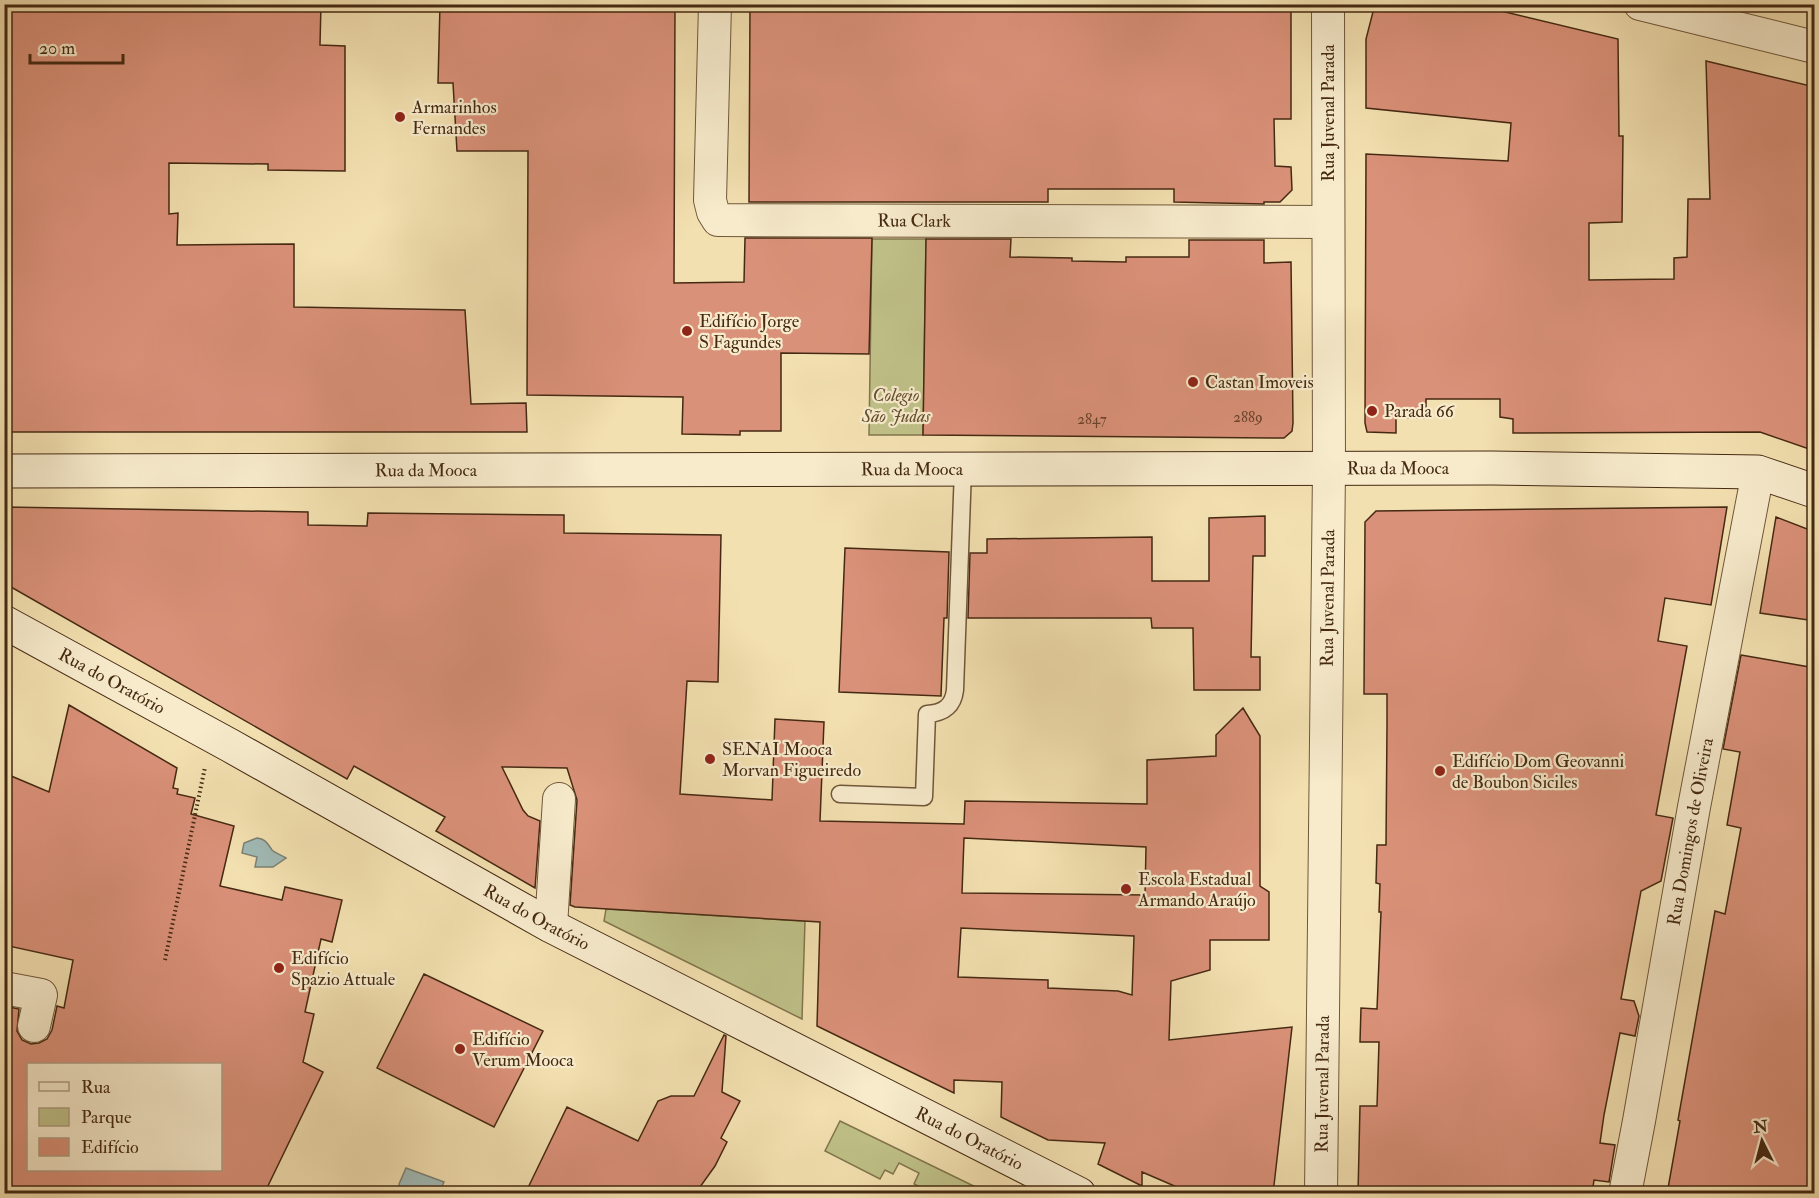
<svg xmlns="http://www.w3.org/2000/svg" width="1819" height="1198" viewBox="0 0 1819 1198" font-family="'IM FELL Double Pica',serif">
<rect width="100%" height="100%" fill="#f3e0b0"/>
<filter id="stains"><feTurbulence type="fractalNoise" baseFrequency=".00333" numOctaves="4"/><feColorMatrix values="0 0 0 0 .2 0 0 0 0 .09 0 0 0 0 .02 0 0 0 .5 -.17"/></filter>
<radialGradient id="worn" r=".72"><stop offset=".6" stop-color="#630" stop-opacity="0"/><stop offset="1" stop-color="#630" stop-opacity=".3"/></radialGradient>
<path fill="#bfc188" stroke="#82754d" stroke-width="1.5" d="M872 239H926L923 435H869Z
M606 909 805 921 802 1019 604 921Z
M840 1121 988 1193H932L914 1184 919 1173 899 1163 893 1174 885 1170 880 1179 825 1151Z"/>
<path fill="#a0bab6" stroke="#7c8074" stroke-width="1.5" d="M257 838C266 839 267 843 272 850 275 853 281 855 286 858L273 867H255L257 857 242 853 244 843Z
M406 1168 444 1182 439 1193H401L399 1184Z"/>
<path fill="#da9179" stroke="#452912" stroke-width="1.5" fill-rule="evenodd" d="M4 4H321L320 45 345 46V171L268 170V164L169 163V214L178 213 177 245 294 244V307L465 310 471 404 526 403 527 432H4Z
M440 4H675L674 283 744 282 745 238H872L869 354 781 353V431H740V435L682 434 683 397 527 395 528 151H457L453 83H438Z
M750 4H1291V119H1274L1275 166 1291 167 1292 190 1280 202H1264V204L1174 202V189H1048V202H749Z
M1375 4H1472L1618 39 1619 136H1623L1622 222 1589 223V280L1674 279V258L1687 257 1688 199H1710L1706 61 1815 87V334H1810L1809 449 1760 432 1513 433V419L1500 417V399H1426V418H1396V433L1367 432 1365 423 1366 154 1508 161 1511 123 1366 108V39Z
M926 239H1011L1010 257 1072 258V261L1126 262V257H1189V240H1264V263L1291 262 1293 423 1292 431 1284 438 923 435Z
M4 507 308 512V525L367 526 368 513 564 515V533L721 535 718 682 687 681 680 794 772 800 775 719 824 722 820 821 964 824 965 801 1147 804V760L1216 756V735L1243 708 1260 736V886L1269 892V940H1210V970L1171 981 1169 1040 1292 1027 1273 1194H1193L1142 1172V1186L1098 1164 1105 1143 1048 1140 1001 1117 1002 1082 954 1080V1093L817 1026 820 922 575 907 570 905 577 800 567 768 502 767 523 810 528 816 540 821 535 888 436 831 445 817 354 766 347 779 4 583ZM964 838 1146 847 1145 895 962 893ZM961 928 1134 936 1132 995 1118 991 1048 988V980L958 977Z
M1727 507 1711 605 1665 598 1658 641 1687 646 1656 815 1673 818 1661 881 1641 891 1621 999 1634 1001 1639 1016 1635 1036 1620 1033 1604 1115 1600 1143 1615 1145 1609 1182 1594 1180 1592 1194H1358L1360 1106H1377L1379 1042H1360L1361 1008 1377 1009 1381 912H1379L1380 884 1376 883 1377 845H1386L1387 725V694H1364L1365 522 1376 511Z
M1265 516V556H1253L1251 657H1260V690H1194L1193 628H1152L1151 618H968L970 553H987V539L1152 537V581H1209V518Z
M1776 517 1815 532V621L1760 613Z
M845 548 949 552 947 618H944L941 696 839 692Z
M1741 655 1815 668V1194H1667L1680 1121 1678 1120 1715 911 1725 914 1741 828 1727 825 1740 752 1723 749Z
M69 705 177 768 173 788 178 789 177 794 195 798 191 814 234 826 220 886 282 900 285 887 342 900 332 942 321 939 305 1012 314 1014 303 1062 323 1072 264 1194H4V1006L19 1009 17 1031 22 1040 31 1044 39 1043 47 1039 52 1030 57 1006 64 1008 73 960 4 945V773L49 792ZM28 1065H220V1170H28Z
M424 974 543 1031 494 1127 377 1068Z
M724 1035 726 1036 722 1092 740 1101 721 1138 727 1142 715 1166 695 1194H525L567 1107 638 1141 658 1101 671 1096H694Z"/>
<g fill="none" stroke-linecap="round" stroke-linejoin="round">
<defs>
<path id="lane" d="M840 794 924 797 927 714C943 713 953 707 955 690L963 469"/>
<g id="street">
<path id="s1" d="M715 4 710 200 713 212 718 220 1328 222"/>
<path d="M1640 4 1814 47"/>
<path d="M551 926 559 799"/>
<path d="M4 988 41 995 34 1026"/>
<path id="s2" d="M1321 1194 1329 469 1328 4"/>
<path id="s3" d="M1625 1194 1639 1121 1694 807 1758 472"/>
</g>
<g id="secondary">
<path id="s4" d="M4 471 1492 468 1758 472 1814 491"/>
<path id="s5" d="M4 622 231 746 551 926 1079 1194"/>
</g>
</defs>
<use href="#lane" stroke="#70573a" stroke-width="19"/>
<use href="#street" stroke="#70573a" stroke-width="34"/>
<use href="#secondary" stroke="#452912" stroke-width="35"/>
<path stroke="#452912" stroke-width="4" stroke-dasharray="1.5 3" stroke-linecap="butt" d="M165 960 205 767"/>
<use href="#lane" stroke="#f7ebcc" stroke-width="16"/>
<use href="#street" stroke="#f7ebcc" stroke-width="32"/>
<use href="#secondary" stroke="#f7ebcc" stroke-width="33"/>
</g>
<g fill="#8f2418" stroke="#f7ebcc" stroke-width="2">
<circle cx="400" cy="117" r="6"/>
<circle cx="687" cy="331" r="6"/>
<circle cx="1193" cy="382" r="6"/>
<circle cx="1372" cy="411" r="6"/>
<circle cx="710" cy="759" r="6"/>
<circle cx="1440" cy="771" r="6"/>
<circle cx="1126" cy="889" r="6"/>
<circle cx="279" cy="968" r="6"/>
<circle cx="460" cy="1049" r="6"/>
</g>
<g text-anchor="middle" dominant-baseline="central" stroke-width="4.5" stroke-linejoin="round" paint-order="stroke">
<g font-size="15" fill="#6a432c">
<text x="1248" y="417">2889</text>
<text x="1092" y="419">2847</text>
</g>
<g font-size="18" fill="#452912" stroke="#f7ebcc" text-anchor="start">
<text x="412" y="107">Armarinhos<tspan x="412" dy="21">Fernandes</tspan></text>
<text x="699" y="321">Edifício Jorge<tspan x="699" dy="21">S Fagundes</tspan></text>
<text x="1205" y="382">Castan Imoveis</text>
<text x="1384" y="411">Parada 66</text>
<text x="722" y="749">SENAI Mooca<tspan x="722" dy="21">Morvan Figueiredo</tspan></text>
<text x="1452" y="761">Edifício Dom Geovanni<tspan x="1452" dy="21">de Boubon Siciles</tspan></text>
<text x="1138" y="879">Escola Estadual<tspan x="1138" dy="21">Armando Araújo</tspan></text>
<text x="291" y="958">Edifício<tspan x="291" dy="21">Spazio Attuale</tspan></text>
<text x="472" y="1039">Edifício<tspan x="472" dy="21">Verum Mooca</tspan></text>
</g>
<g font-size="18" fill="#452912" stroke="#f7ebcc">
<text transform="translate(1328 113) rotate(-90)">Rua Juvenal Parada</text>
<text stroke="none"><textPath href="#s1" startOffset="414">Rua Clark</textPath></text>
<text stroke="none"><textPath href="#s4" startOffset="1394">Rua da Mooca</textPath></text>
<text stroke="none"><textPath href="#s4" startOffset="908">Rua da Mooca</textPath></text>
<text stroke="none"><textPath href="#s4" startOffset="422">Rua da Mooca</textPath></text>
<text stroke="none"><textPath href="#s2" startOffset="596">Rua Juvenal Parada</textPath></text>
<text stroke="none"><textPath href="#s5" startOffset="123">Rua do Oratório</textPath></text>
<text stroke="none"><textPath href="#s3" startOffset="368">Rua Domingos de Oliveira</textPath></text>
<text stroke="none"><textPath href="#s5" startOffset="609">Rua do Oratório</textPath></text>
<text stroke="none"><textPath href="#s2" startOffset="110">Rua Juvenal Parada</textPath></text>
<text stroke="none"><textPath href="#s5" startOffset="1095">Rua do Oratório</textPath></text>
</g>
<g font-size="18" font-style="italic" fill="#644f30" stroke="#f7ebcc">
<text x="896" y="395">Colegio<tspan x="896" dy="21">São Judas</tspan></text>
</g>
</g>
<rect width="1819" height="1198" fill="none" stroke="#f3e0b0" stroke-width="24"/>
<rect x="6" y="6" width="1807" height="1186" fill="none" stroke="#452912" stroke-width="3"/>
<rect x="12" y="12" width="1795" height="1174" fill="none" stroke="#452912" stroke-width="1.5"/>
<rect x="27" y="1063" width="195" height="108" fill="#f7ebcc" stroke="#b09d82" stroke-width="1.5"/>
<rect x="39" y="1082" width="30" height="9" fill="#f7ebcc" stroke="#b09d82" stroke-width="1.5"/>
<text x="81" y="1093" font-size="18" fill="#452912">Rua</text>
<rect x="39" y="1108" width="30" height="18" fill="#bfc188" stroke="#b09d82" stroke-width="1.5"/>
<text x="81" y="1123" font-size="18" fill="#452912">Parque</text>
<rect x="39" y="1138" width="30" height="18" fill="#da9179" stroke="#b09d82" stroke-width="1.5"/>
<text x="81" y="1153" font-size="18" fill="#452912">Edifício</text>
<g transform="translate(1762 1141) rotate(354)" stroke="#f7ebcc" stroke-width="4.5" paint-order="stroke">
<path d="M0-4.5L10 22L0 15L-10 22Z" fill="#452912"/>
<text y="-9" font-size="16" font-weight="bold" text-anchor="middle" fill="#452912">N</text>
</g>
<path d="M30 54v9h93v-9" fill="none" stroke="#452912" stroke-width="3"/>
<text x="39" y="54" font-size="18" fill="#452912" stroke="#f7ebcc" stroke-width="4.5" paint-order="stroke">20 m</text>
<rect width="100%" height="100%" filter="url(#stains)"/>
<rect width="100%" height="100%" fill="url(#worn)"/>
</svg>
